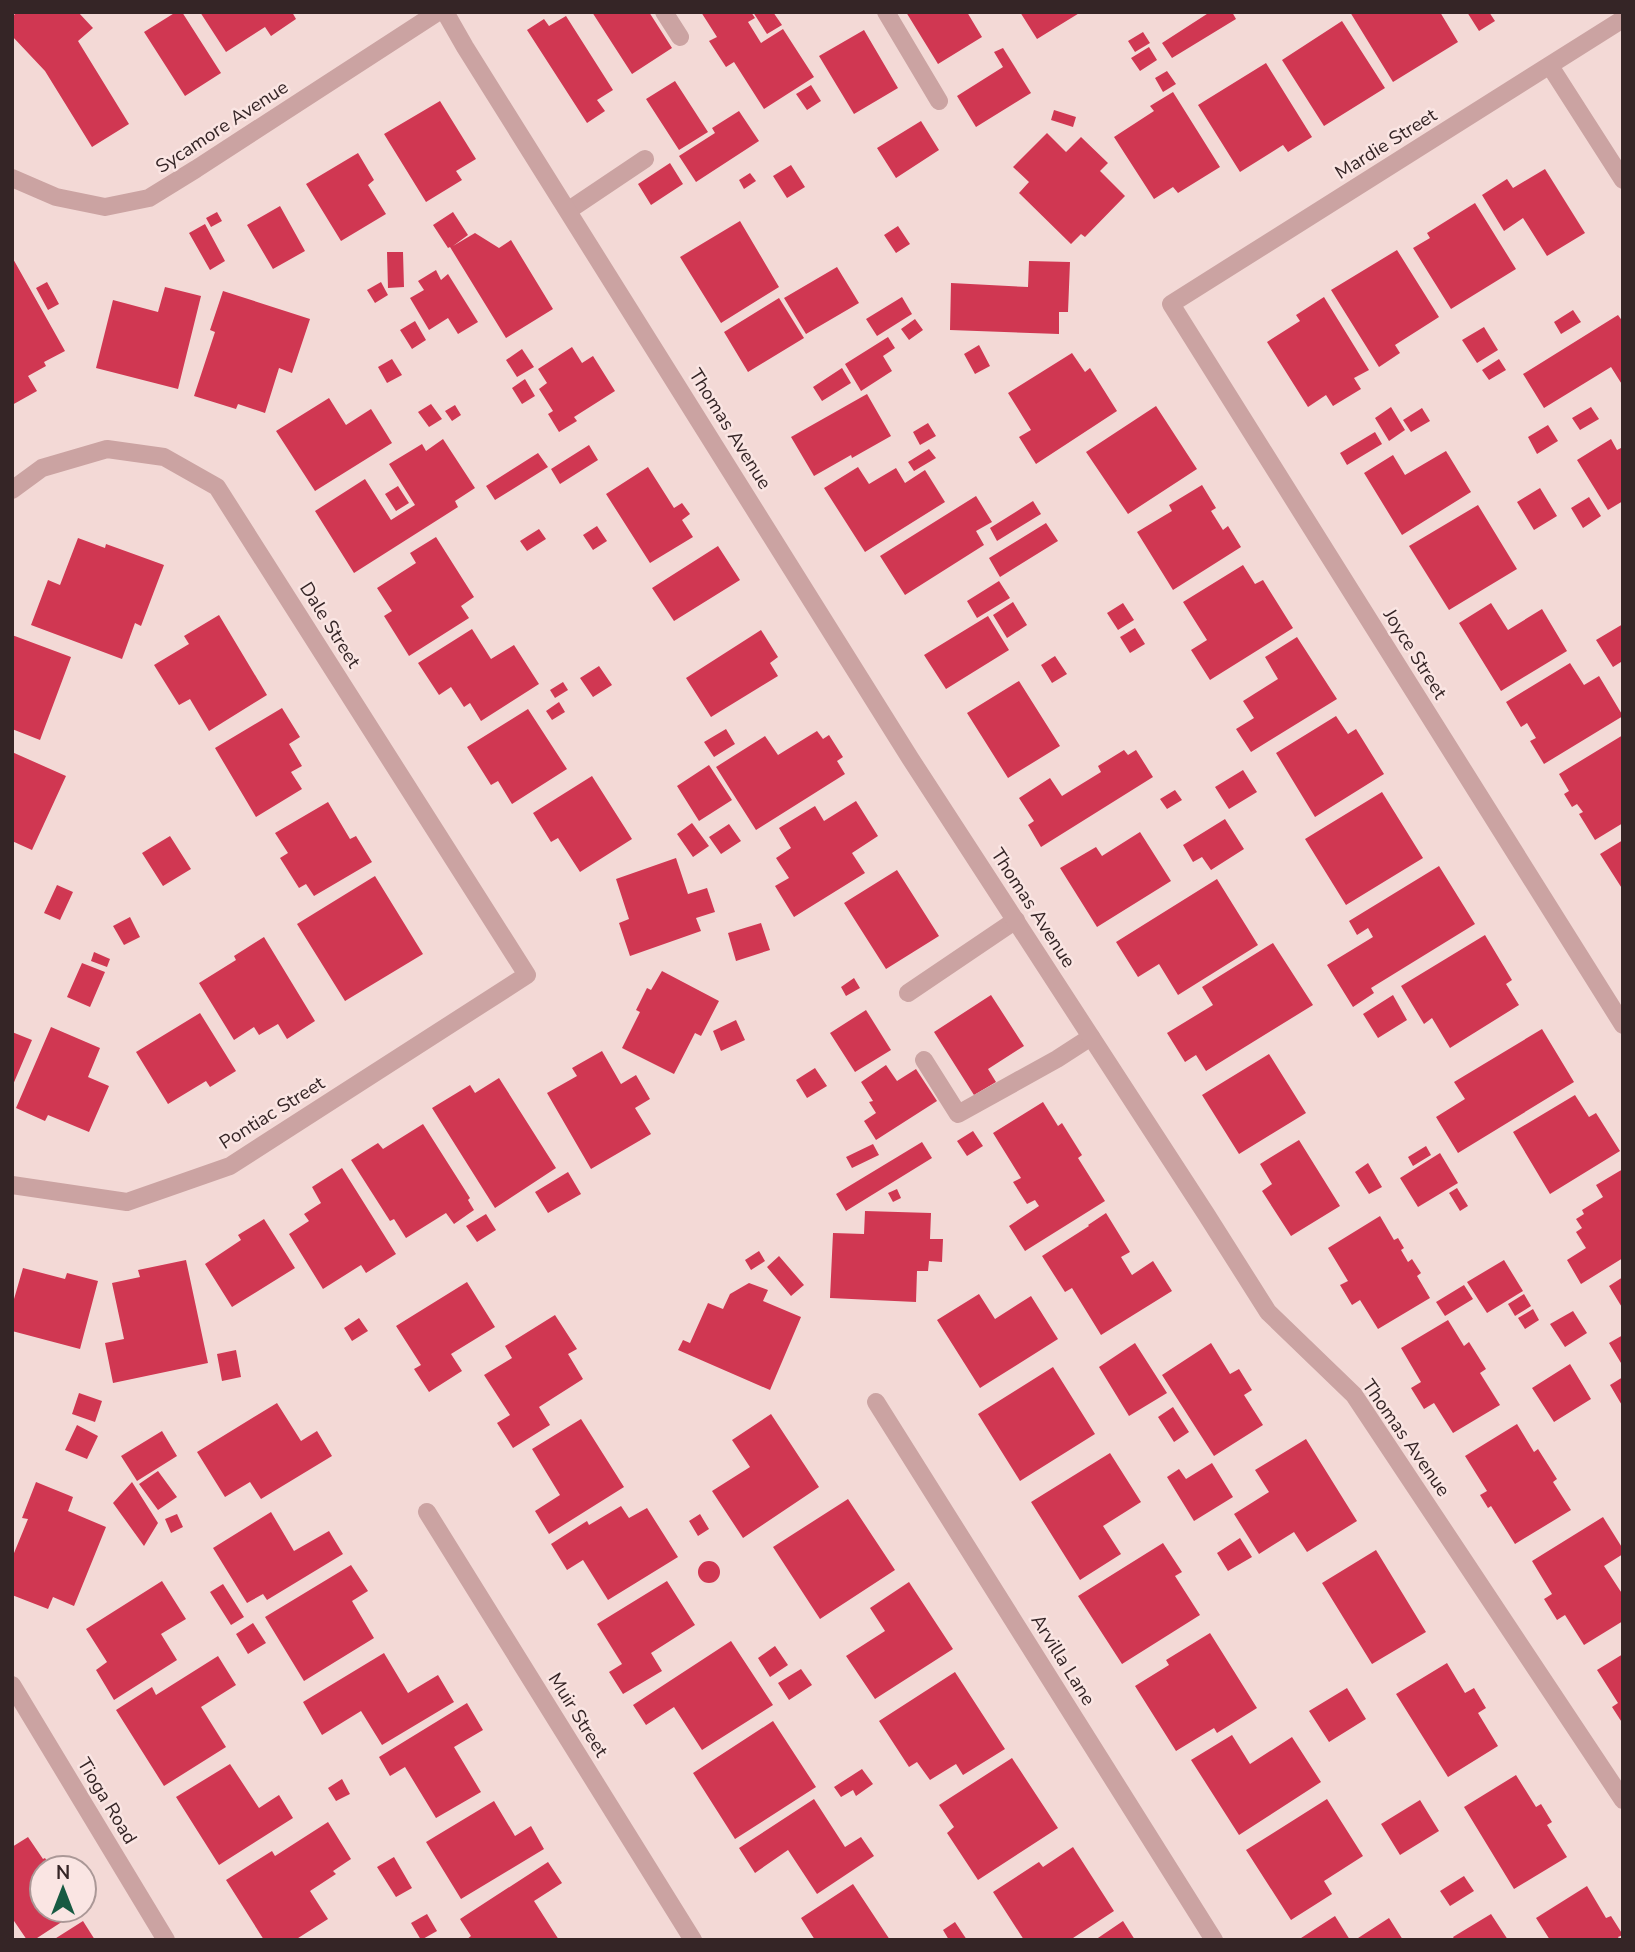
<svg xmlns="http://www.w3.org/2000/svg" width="1635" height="1952" viewBox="0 0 1635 1952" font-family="'Nunito Sans',sans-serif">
<rect width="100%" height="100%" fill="#f3d9d6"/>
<path fill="#d03752" d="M17 12H78L93 28 78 41 129 124 92 147 45 71 12 36V17Z
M176 12H182L221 73 185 96 144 32Z
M200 12H292L296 19 271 36 265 27 226 52Z
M592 12H649L672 48 632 74Z
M701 12H751L755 18 748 22 761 43 783 29 814 77 764 109 734 62 726 67 709 41 717 37Z
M753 12H773L782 25 767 34Z
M906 12H967L982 37 938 64Z
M1020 12H1081L1037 39Z
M1210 12H1232L1236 19 1172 58 1162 43Z
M1350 12H1440L1458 42 1393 82Z
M1467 12H1489L1495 21 1479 31Z
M566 16 613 90 597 100 605 111 587 123 527 30 544 19 549 26Z
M1342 21 1385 88 1324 126 1282 60Z
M864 30 898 88 854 114 819 56Z
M1143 32 1150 43 1135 52 1128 41Z
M1149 47 1157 60 1140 71 1131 58Z
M1003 48 1031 93 976 127 957 96 1003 67 994 52Z
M1266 63 1312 137 1288 152 1283 145 1240 172 1198 105Z
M1167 71 1176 84 1163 92 1155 78Z
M675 81 708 132 679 150 646 99Z
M811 85 821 101 807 110 796 94Z
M1173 92 1220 167 1178 193 1173 187 1154 199 1114 137 1154 111 1150 106Z
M440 101 476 159 456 171 462 180 426 202 384 134Z
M1054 110 1076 117 1073 127 1051 120Z
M739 111 759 141 696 182 679 156 715 133 712 128Z
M921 121 939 150 896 178 877 148Z
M1047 133 1066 152 1081 137 1108 163 1100 171 1125 196 1085 237 1081 234 1071 244 1019 193 1029 182 1013 167Z
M358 153 374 180 368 185 386 214 341 241 306 184Z
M670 163 683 184 651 205 638 184Z
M791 165 805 187 787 198 773 176Z
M1545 169 1585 233 1547 256 1523 218 1504 231 1482 195 1507 179 1513 188Z
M750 173 756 181 744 189 739 180Z
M1475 203 1516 269 1451 309 1413 248 1430 238 1427 233Z
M280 206 305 251 273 269 247 225Z
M217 212 222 221 211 227 206 218Z
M453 212 468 235 453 246 475 233 499 248 511 240 553 309 506 338 450 247 448 248 433 225Z
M740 221 779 287 721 323 680 257Z
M205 224 225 261 210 270 189 233Z
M898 226 910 244 896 253 884 235Z
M1397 250 1439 317 1395 345 1400 353 1379 367 1331 290Z
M387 252H403L404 287 388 288Z
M12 257 65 351 44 362 46 366 28 376 37 391 12 405Z
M1029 261 1070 262 1068 312H1059V334L950 330 951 283 1028 287Z
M837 267 859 303 806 334 784 298Z
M436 270 441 280 448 274 478 322 458 334 448 318 429 330 410 298 424 290 418 281Z
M47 282 59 304 48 310 36 288Z
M381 282 388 295 375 303 367 290Z
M165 287 201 296 178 389 96 368 113 300 158 312Z
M223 291 310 319 292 373 279 368 265 413 238 404 236 409 194 396 215 332 210 330Z
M902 297 912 314 877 336 866 319Z
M1324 297 1369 370 1354 378 1361 389 1333 406 1326 395 1308 407 1267 342 1300 321 1296 315Z
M779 298 804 338 748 372 724 332Z
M1573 310 1581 322 1561 334 1554 322Z
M1618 315 1623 322V386L1611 367 1544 408 1523 374Z
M915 319 923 330 909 340 901 329Z
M415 321 426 340 412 349 400 330Z
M1484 327 1498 350 1477 363 1462 340Z
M888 337 895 348 883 356 892 371 861 391 845 364Z
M979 345 990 366 975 374 964 354Z
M572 347 582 363 593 356 615 391 574 417 577 421 559 432 548 414 553 411 539 389 547 383 538 369Z
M522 349 534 367 517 377 506 360Z
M1072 353 1085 372 1090 368 1117 411 1036 464 1019 437 1031 430 1008 393Z
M392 359 402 375 387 383 378 367Z
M1499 359 1506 370 1489 380 1482 370Z
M842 368 851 383 822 401 813 387Z
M525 379 535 396 522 404 512 388Z
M867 394 891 436 852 458 851 455 814 476 791 437Z
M329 398 346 425 371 409 392 443 315 491 276 431Z
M431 404 442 419 429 427 418 412Z
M455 405 461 415 452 421 445 411Z
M1156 406 1197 469 1128 514 1086 452Z
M1391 407 1405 430 1389 441 1375 418Z
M1591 407 1599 419 1580 430 1572 418Z
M1422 408 1430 421 1411 432 1403 420Z
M928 423 936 436 920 445 913 432Z
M1548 425 1558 441 1537 454 1528 437Z
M1375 432 1382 444 1347 465 1340 453Z
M443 439 475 488 455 501 458 507 354 573 315 511 365 479 391 520 415 505 389 464 422 444 426 451Z
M1611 439 1617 450 1623 447V501L1608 510 1577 460Z
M589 445 598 460 560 484 551 469Z
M929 449 936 458 914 471 908 462Z
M1446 451 1471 492 1402 535 1364 473 1393 455 1405 475Z
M538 453 548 467 495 500 486 486Z
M648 467 674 508 682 503 690 514 682 520 693 537 650 563 606 494Z
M858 467 869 484 896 468 905 483 925 470 945 502 865 552 824 488Z
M1202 485 1216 508 1211 511 1223 530 1228 526 1241 547 1173 590 1137 532 1172 511 1169 505Z
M398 486 409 503 396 511 385 494Z
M1540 488 1557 516 1534 530 1517 502Z
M976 496 992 522 976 531 984 545 905 595 880 556Z
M1589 497 1601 516 1583 528 1571 508Z
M1033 501 1041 514 997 541 990 528Z
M1478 505 1517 569 1449 610 1409 546Z
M1046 523 1058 541 1000 577 989 558Z
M597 526 607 541 593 550 583 535Z
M539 529 546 539 527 551 520 541Z
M436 537 474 597 461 606 469 618 409 656 384 616 392 611 377 588 416 563 410 553Z
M78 538 105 548 106 544 164 565 141 626 135 623 122 659 31 625 48 580 60 585Z
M718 546 740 580 674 621 652 588Z
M1243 565 1255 584 1263 580 1293 628 1210 680 1191 650 1207 640 1183 602Z
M999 581 1010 598 977 618 967 601Z
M1013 602 1027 625 1007 638 993 615Z
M1123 603 1134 620 1118 630 1107 613Z
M1491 603 1508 630 1542 609 1567 651 1501 691 1459 623Z
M219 615 267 695 209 731 190 699 179 705 154 665 189 644 184 636Z
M988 616 1009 650 946 689 924 655Z
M1623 624V665L1621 662 1613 667 1596 640Z
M1135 628 1145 644 1130 653 1120 637Z
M472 629 491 659 514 645 539 684 481 721 470 703 464 707 451 687 439 695 418 663Z
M761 630 778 657 770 663 778 676 711 717 686 678Z
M12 635 71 657 40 740 12 729Z
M1297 637 1337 699 1251 752 1236 729 1254 718 1243 701 1278 679 1265 657Z
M1055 656 1067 674 1052 683 1041 665Z
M1570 663 1584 685 1599 676 1623 716 1544 764 1530 741 1536 738 1527 723 1521 727 1506 702Z
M599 666 612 685 593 697 580 678Z
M1019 681 1060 746 1008 778 967 713Z
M563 682 568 690 555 698 550 690Z
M559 702 565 712 552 720 546 711Z
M282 708 300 737 289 744 302 766 291 772 302 789 256 817 215 748Z
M528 709 567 769 512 804 498 781 491 785 467 747Z
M1336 716 1348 734 1356 729 1384 774 1315 817 1276 753Z
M726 729 735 744 714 757 704 742Z
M817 731 823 739 829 735 843 757 837 761 845 774 756 830 716 767 765 736 778 755Z
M1623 735V823L1595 840 1579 814 1583 812 1577 804 1572 807 1564 794 1569 791 1559 774Z
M1124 750 1128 755 1136 750 1153 777 1041 847 1028 825 1034 821 1019 798 1050 778 1062 796 1101 772 1098 766Z
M12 752 66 776 32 850 12 841Z
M709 765 732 800 699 821 677 786Z
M1243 770 1257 792 1229 809 1215 787Z
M592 776 632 839 580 872 558 838 551 842 533 813Z
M1175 790 1182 800 1167 809 1160 799Z
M1382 792 1423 858 1346 905 1305 839Z
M856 801 878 836 852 853 865 873 794 917 775 886 789 878 776 858 791 848 779 828 815 806 824 821Z
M328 802 350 839 356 836 372 862 314 896 306 884 299 888 280 858 288 853 275 833Z
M1225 819 1244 849 1211 870 1202 857 1193 862 1183 845Z
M692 823 709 846 693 857 677 834Z
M729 824 741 841 721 854 709 837Z
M1140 832 1171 881 1097 927 1060 868 1096 847 1102 856Z
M170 836 191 869 163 886 142 853Z
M1623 840V890L1600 854Z
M676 858 688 894 707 888 715 912 696 918 701 931 630 956 619 923 629 919 616 879Z
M1439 866 1475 924 1371 988 1374 993 1353 1007 1327 965 1373 937 1368 928 1357 935 1349 921Z
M897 870 939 936 886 969 844 903Z
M375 876 423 954 345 1001 297 924Z
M1217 879 1258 945 1178 995 1159 964 1138 977 1116 942Z
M57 885 73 892 60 920 44 913Z
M130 917 140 937 124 945 113 926Z
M761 923 770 950 736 961 728 933Z
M1485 935 1512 980 1506 984 1519 1005 1450 1048 1432 1018 1424 1024 1401 986Z
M264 937 315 1021 287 1039 278 1024 259 1035 254 1027 234 1040 199 983 236 960 234 956Z
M1273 943 1313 1005 1206 1071 1196 1055 1185 1062 1167 1033 1213 1005 1202 987Z
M94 952 110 959 107 967 91 961Z
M82 963 105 972 90 1007 67 997Z
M662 971 719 1001 701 1036 695 1033 674 1074 622 1048 640 1012 636 1010 647 988 651 990Z
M854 978 860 988 846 996 841 987Z
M991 995 1024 1046 988 1069 996 1082 974 1095 934 1032Z
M1393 995 1407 1020 1378 1038 1363 1014Z
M866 1010 891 1050 855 1072 830 1033Z
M200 1013 236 1071 210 1087 206 1081 168 1104 136 1052Z
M736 1020 745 1040 721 1051 713 1031Z
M51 1027 100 1048 88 1077 109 1086 89 1132 48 1115 45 1121 16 1108Z
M1542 1029 1574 1082 1458 1153 1436 1117 1465 1099 1454 1082Z
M12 1032 32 1040 12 1087Z
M602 1051 621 1084 636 1075 650 1099 635 1108 651 1134 591 1169 547 1093 577 1076 572 1068Z
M1269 1054 1306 1113 1239 1154 1202 1095Z
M886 1065 897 1081 916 1069 937 1101 876 1140 864 1121 876 1113 869 1102 873 1101 861 1082Z
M815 1068 827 1086 807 1098 796 1080Z
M499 1078 556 1168 495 1208 432 1108 470 1085 475 1093Z
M1575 1095 1589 1117 1596 1113 1620 1151 1550 1194 1513 1132Z
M1043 1102 1058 1126 1062 1123 1082 1155 1078 1158 1105 1201 1025 1251 1009 1226 1039 1206 1035 1200 1027 1204 1013 1182 1021 1178 993 1133Z
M423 1124 470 1198 468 1200 474 1210 454 1224 446 1213 406 1238 394 1219 390 1221 351 1160 378 1143 383 1149Z
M973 1131 983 1146 967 1156 957 1141Z
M1299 1140 1340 1206 1291 1236 1262 1191 1272 1184 1260 1164Z
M922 1142 932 1158 846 1211 836 1194Z
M873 1144 879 1155 852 1168 846 1157Z
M1426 1146 1431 1155 1413 1166 1408 1157Z
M1440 1153 1458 1183 1418 1207 1400 1178Z
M1368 1163 1382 1187 1369 1194 1355 1172Z
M342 1168 396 1254 366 1273 361 1265 323 1289 289 1234 309 1221 304 1214 321 1203 312 1187Z
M1623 1169V1258L1581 1284 1567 1260 1586 1248 1576 1232 1582 1228 1576 1219 1584 1214 1582 1210 1603 1197 1596 1185Z
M568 1172 581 1194 548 1213 535 1192Z
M1457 1188 1468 1206 1460 1211 1449 1193Z
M897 1189 901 1198 893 1202 888 1193Z
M865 1211 931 1213 930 1239H943L942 1262 929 1261 928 1271H917L916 1302 830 1298 833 1233 864 1234Z
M1106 1213 1130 1252 1121 1257 1132 1275 1153 1261 1172 1291 1101 1335 1072 1288 1065 1292 1042 1256 1089 1226 1088 1225Z
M486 1214 496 1230 477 1242 466 1226Z
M1380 1216 1394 1240 1398 1238 1404 1248 1401 1250 1408 1262 1412 1259 1421 1273 1417 1276 1430 1298 1378 1329 1360 1300 1352 1305 1340 1285 1348 1281 1328 1248Z
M264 1219 295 1268 232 1307 205 1264 241 1240 238 1235Z
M759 1251 765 1261 751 1270 745 1260Z
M779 1256 804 1285 791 1296 767 1267Z
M186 1260 208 1363 113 1383 105 1343 124 1339 112 1283 140 1277 138 1270Z
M1504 1260 1523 1291 1487 1313 1467 1282Z
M23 1268 65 1279 67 1273 98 1281 80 1349 12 1331V1306Z
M1623 1277V1309L1609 1286Z
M467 1282 495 1327 451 1354 462 1371 429 1392 414 1369 421 1365 396 1326Z
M749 1283 768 1290 763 1301 801 1317 770 1390 678 1350 683 1340 690 1343 708 1303 723 1309 730 1294Z
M1464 1285 1473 1299 1445 1316 1436 1302Z
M979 1294 995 1319 1031 1296 1058 1339 980 1388 937 1320Z
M1524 1294 1531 1306 1515 1316 1508 1304Z
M1533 1309 1539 1320 1525 1329 1518 1318Z
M1573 1311 1587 1333 1565 1347 1550 1324Z
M555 1315 577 1349 568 1354 583 1379 539 1407 550 1425 513 1448 497 1423 510 1415 484 1375 512 1358 505 1346Z
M359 1318 368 1331 352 1341 344 1328Z
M1448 1320 1464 1346 1469 1342 1486 1369 1480 1373 1500 1405 1453 1433 1434 1403 1424 1409 1411 1388 1421 1382 1401 1348Z
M1623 1335V1362L1621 1363 1609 1343Z
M1135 1343 1167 1393 1129 1416 1099 1367Z
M1211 1343 1230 1374 1239 1369 1252 1390 1244 1395 1263 1425 1214 1456 1162 1375Z
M236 1350 241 1377 222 1381 217 1354Z
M1570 1364 1591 1399 1554 1422 1532 1388Z
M1053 1367 1095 1434 1020 1481 978 1414Z
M1623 1377V1407L1610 1385Z
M79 1393 102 1401 95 1422 72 1414Z
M277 1403 301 1441 317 1431 332 1456 261 1499 250 1482 225 1497 197 1452Z
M1173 1407 1189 1432 1174 1442 1158 1417Z
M771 1414 819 1487 743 1538 712 1491 750 1467 732 1440Z
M581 1419 624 1487 549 1534 535 1511 560 1495 532 1449Z
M1517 1424 1534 1452 1538 1449 1557 1479 1553 1482 1571 1510 1515 1544 1491 1506 1488 1508 1480 1495 1487 1491 1465 1456Z
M77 1425 98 1436 87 1459 65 1450Z
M162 1431 177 1456 137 1481 121 1456Z
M1306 1439 1357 1521 1307 1552 1294 1532 1259 1554 1234 1514 1269 1492 1255 1470Z
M1110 1453 1141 1502 1103 1526 1121 1554 1080 1580 1031 1502Z
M1212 1463 1233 1497 1194 1521 1167 1477 1179 1469 1186 1479Z
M158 1471 177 1497 158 1510 139 1484Z
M36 1482 73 1497 68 1511 106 1527 74 1606 53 1597 48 1609 12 1595V1558L28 1519 22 1518Z
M132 1482 158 1523 144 1546 113 1503Z
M848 1499 895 1570 820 1619 773 1547Z
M621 1506 629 1518 647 1508 678 1557 608 1600 583 1560 567 1570 551 1544 587 1521 589 1525Z
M271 1512 294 1551 329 1531 343 1554 267 1600 263 1594 247 1603 213 1548Z
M177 1514 183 1527 171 1533 165 1519Z
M700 1514 709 1529 698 1536 689 1521Z
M1603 1517 1623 1549V1554L1604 1566 1623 1595V1621L1584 1645 1565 1615 1557 1620 1544 1599 1552 1594 1532 1561Z
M1240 1538 1252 1557 1228 1571 1217 1553Z
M1163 1543 1182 1572 1175 1576 1200 1615 1122 1664 1078 1596Z
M1376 1550 1426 1632 1372 1664 1322 1583Z
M698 1572a11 11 0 1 1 22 0a11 11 0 1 1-22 0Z
M351 1565 368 1591 352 1601 374 1638 304 1681 265 1617Z
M162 1581 186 1619 161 1634 177 1660 114 1700 96 1670 107 1662 86 1629Z
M667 1581 695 1625 651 1653 662 1671 623 1694 609 1672 622 1664 597 1624Z
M909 1582 953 1649 875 1699 846 1656 885 1631 870 1608Z
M223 1584 244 1617 231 1625 210 1592Z
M253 1623 266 1643 248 1654 236 1634Z
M1210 1633 1257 1708 1217 1733 1214 1728 1176 1751 1135 1686 1169 1665 1166 1660Z
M731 1641 773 1705 702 1750 674 1707 646 1725 633 1705Z
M775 1646 788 1665 770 1677 758 1658Z
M384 1653 408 1693 438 1675 454 1702 382 1745 361 1711 322 1735 303 1702Z
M1623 1654V1724L1612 1707 1618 1703 1597 1670Z
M218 1656 236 1685 201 1707 226 1747 164 1786 116 1710 152 1687 156 1695Z
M1447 1663 1465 1693 1474 1688 1486 1708 1478 1713 1498 1746 1448 1777 1396 1694Z
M801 1669 812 1685 789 1700 778 1683Z
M955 1672 1005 1749 963 1775 956 1764 930 1780 917 1762 909 1767 879 1721Z
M1347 1688 1366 1719 1329 1742 1309 1711Z
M467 1703 483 1730 454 1747 481 1792 436 1818 405 1767 390 1776 379 1757Z
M773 1721 816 1787 735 1839 693 1773Z
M1232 1735 1250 1764 1292 1737 1321 1782 1239 1835 1191 1760Z
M1012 1758 1058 1828 978 1880 947 1833 954 1827 939 1805Z
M230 1764 259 1808 279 1795 293 1818 219 1865 176 1797Z
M862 1769 873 1784 856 1796 853 1790 841 1797 834 1787Z
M1516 1775 1536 1807 1541 1804 1552 1822 1547 1825 1567 1857 1514 1889 1464 1807Z
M342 1779 350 1794 336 1801 328 1788Z
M814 1799 845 1847 861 1837 874 1856 817 1894 788 1850 755 1873 739 1848Z
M1327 1799 1363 1856 1324 1881 1332 1894 1291 1920 1246 1850Z
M1420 1800 1439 1831 1400 1855 1381 1824Z
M494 1801 515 1836 531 1826 544 1849 461 1899 426 1842Z
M328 1822 351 1859 333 1871 336 1874 310 1891 328 1919 295 1940H264L226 1880 272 1851 275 1856Z
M28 1837 43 1859 45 1858 51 1868H42V1910H80L34 1940H27L12 1918V1847Z
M1073 1847 1114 1911 1070 1940H1024L993 1892 1039 1862 1043 1867Z
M394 1857 412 1888 396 1897 377 1867Z
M548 1862 562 1883 534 1901 559 1940H466L471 1936 460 1919Z
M1464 1876 1474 1891 1450 1906 1440 1891Z
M853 1884 890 1940H815L801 1918Z
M1587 1886 1606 1918 1611 1916 1623 1935 1618 1937 1620 1940H1550L1536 1918Z
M427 1914 437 1931 421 1940 411 1923Z
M1491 1914 1508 1940H1455L1453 1937Z
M1335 1916 1350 1940H1298Z
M1389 1918 1403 1940H1355Z
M83 1921 95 1940H53Z
M1123 1921 1135 1940H1095Z
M955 1922 967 1940H949L943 1930Z"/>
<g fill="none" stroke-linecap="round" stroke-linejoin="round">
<path stroke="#cba3a2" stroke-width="18" d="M664 12 680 37
M886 12 939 101
M569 210 645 159
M908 993 1016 920
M924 1060 958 1114 1057 1059 1091 1037"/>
<path stroke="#cba3a2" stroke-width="18" d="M445 12 465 47 910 758 1206 1214 1268 1312 1354 1395 1623 1800
M1623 19 1171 304 1623 1025
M1550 66 1623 180
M12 178 56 197 105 207 149 198 196 169 438 12
M12 490 42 468 107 449 164 457 217 487 527 975 230 1166 127 1202 12 1185
M876 1402 1214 1940
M427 1512 693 1940
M12 1685 166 1940"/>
</g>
<g text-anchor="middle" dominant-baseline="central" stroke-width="5" stroke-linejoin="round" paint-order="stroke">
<g font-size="19" fill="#352526" stroke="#fae5e3">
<text transform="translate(222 127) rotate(-33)">Sycamore Avenue</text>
<text transform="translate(1386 144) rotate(-32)">Mardie Street</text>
<text transform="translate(730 429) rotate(58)">Thomas Avenue</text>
<text transform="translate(330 625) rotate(58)">Dale Street</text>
<text transform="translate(1415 654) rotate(58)">Joyce Street</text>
<text transform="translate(1033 908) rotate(57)">Thomas Avenue</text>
<text transform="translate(272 1113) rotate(-32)">Pontiac Street</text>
<text transform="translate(1406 1438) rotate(55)">Thomas Avenue</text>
<text transform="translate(1063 1660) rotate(58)">Arvilla Lane</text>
<text transform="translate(578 1715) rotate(58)">Muir Street</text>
<text transform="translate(107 1801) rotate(59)">Tioga Road</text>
</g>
</g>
<rect width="1635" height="1952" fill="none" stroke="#352526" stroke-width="28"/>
<g transform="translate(63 1889)"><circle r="33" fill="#fae5e3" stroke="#ab9897" stroke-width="2"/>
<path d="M0-5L12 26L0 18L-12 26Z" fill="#175a42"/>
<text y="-10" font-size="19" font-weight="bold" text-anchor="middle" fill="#352526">N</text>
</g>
</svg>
